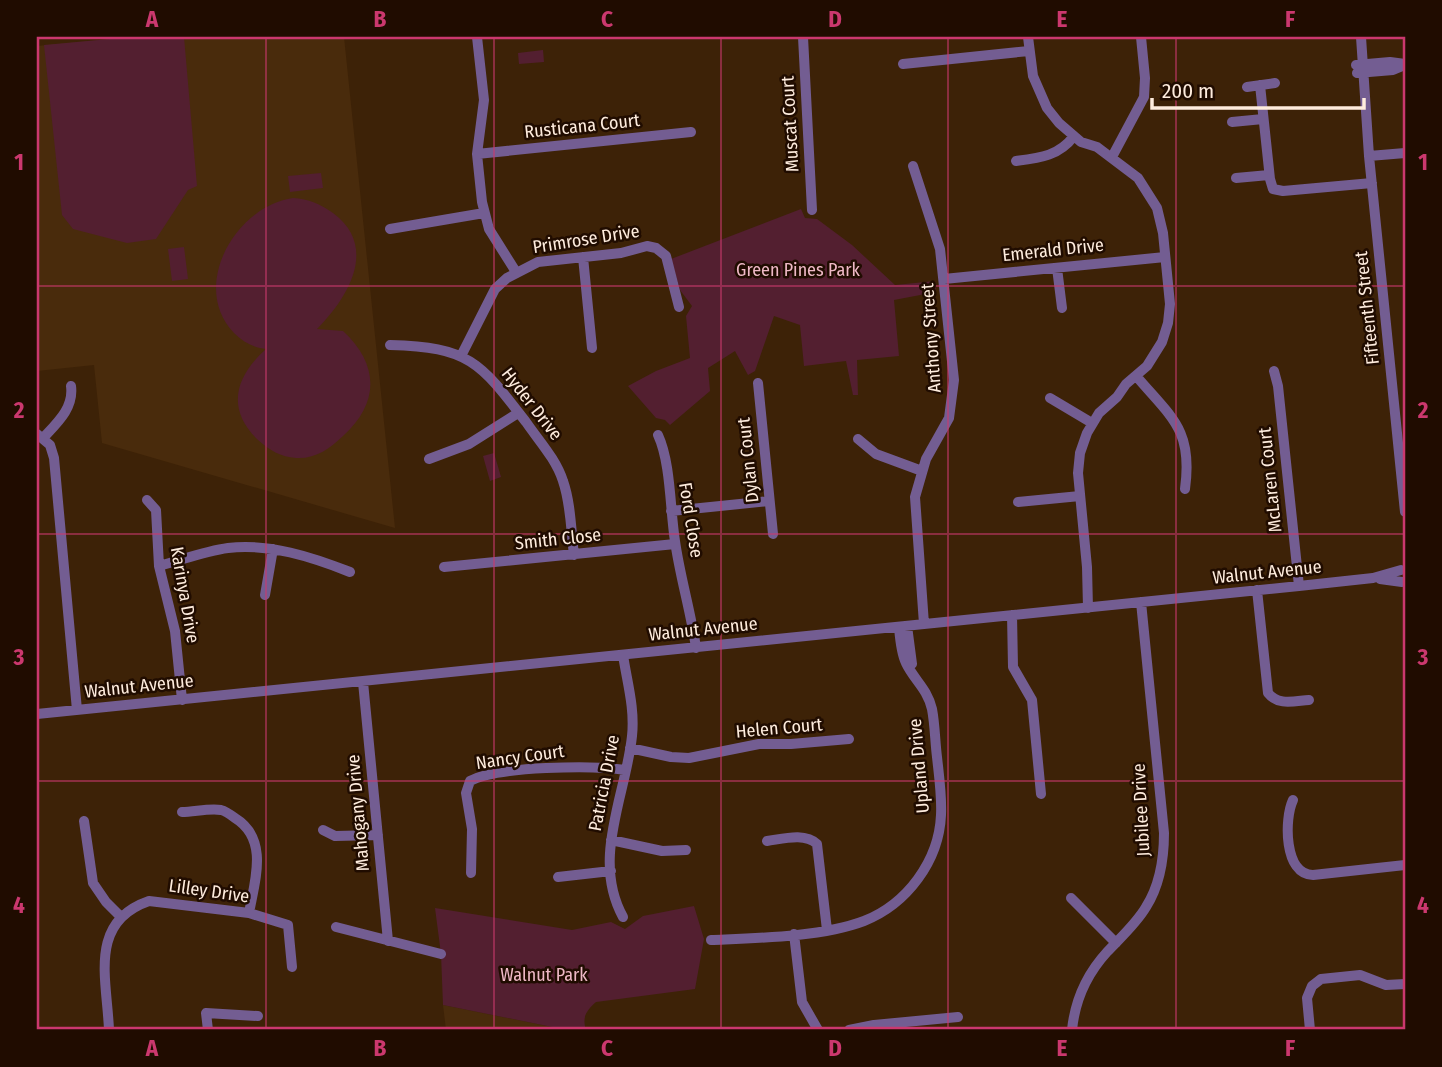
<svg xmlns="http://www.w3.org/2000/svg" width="1442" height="1067" viewBox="0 0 1442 1067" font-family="'Fira Sans Condensed',sans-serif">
<rect width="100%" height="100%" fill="#3d2207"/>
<path fill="#492b0c" d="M131 37H344L395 528 102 443 94 365 37 371V46Z
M443 1005 567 1030H446Z"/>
<path fill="#531f30" d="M131 37H184L197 186 188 190 156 239 127 243 96 235 73 229 62 215 44 45Z
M543 50 544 62 519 64 518 53Z
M321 173 323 188 290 192 288 176Z
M293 198C309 199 320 204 333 213 379 247 348 298 317 329L343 331C379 364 380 403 343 436 329 449 316 459 296 458 281 457 269 450 258 440 225 408 236 376 266 349 254 348 243 342 234 333 189 286 236 206 293 198Z
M801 209 805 218 817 219 852 245 895 285 935 281 936 292 894 300 899 356 857 360 858 395H853L846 361 804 366 800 325 774 316 755 371 748 375 735 351 708 368 710 391 670 425 665 420 656 418 628 386 656 371 690 358 686 316 692 306 680 290 671 259Z
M184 247 188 279 172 281 168 249Z
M494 453 501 477 490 481 483 456Z
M694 906 704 939 695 989 596 1002C586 1011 582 1017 586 1030H567L443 1005 441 954 435 908 572 930 611 922 625 929 643 916Z"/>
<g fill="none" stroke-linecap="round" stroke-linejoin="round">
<path stroke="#735d92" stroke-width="10" d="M477 37 484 100 477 154 482 202 489 229 516 272
M803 37 812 210
M1028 37 1033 76 1047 108 1059 123 1081 142 1097 147 1138 178 1157 208 1163 233 1170 304 1168 323 1162 342 1147 366 1126 384 1117 397 1099 413 1087 433 1080 453 1078 473 1087 567 1088 608
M1361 37 1369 156 1405 512
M903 64 1029 51
M1356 65 1390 62 1405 64
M1357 73 1393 70 1405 65
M1260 85 1270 179 1273 189 1283 191 1372 183
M1247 87 1275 83
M1232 122 1263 119
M477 154 691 132
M1369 156 1405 153
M1112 157 1144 97 1145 78 1141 37
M1016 161C1040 158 1059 156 1074 136
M913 166 940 249 954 380 949 418 926 459 915 497 924 624
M1236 178 1269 175
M390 229 484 213
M583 257 592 348
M1057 268 1062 308
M944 279 1165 257
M390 345C469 347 480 362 526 422 539 441 556 459 563 481 571 504 571 531 574 555
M461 356 495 289 507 278 538 262 621 253 647 246 656 248 666 256 679 307
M1274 371 1278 386 1299 586
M1137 377C1172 418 1193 430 1185 489
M758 383 773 534
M1050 398 1092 423
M37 434 50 445 54 458 77 710
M658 435C671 463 670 510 675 541 680 577 691 612 696 648
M43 438C57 423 74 408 71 386
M858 439 876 454 922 471
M429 459 469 444 518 413
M147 500 156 510 159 566 175 631 182 700
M1018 502 1080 496
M671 511 769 501
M159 566C182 560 205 551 228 548 269 543 312 557 350 572
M444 567 675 544
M1380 579 1402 582
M1257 590 1268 693C1278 706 1294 701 1309 700
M265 595 273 549
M1012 615 1013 667 1032 700 1041 794
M907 626 912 664
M623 655C627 682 635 708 632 736 626 795 591 859 623 917
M363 682 388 941
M37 714 1299 586 1373 578 1401 570
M630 748 671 757 689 758 759 744H791L849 739
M1293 800C1284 819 1284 875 1313 875L1405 865
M182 812C194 812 209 808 221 810 225 811 231 815 235 818 269 839 255 880 249 913
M84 821 93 883 106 902 120 916
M323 830 335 836 378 835
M611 840 662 851 686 850
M767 841C782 839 805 832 817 844L827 930
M471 873 472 829 466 793 470 781C498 766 593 765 626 770
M558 877 611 871
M1071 898 1116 943
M336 927 441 954
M794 934 802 1002 818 1030
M711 940C757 938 822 937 864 921 907 904 939 861 941 815 942 796 939 776 937 757 935 741 935 725 932 709 927 688 914 680 906 663 901 653 900 639 899 627
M109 1030C107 979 88 922 149 901L249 913 288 925 292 967
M208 1030 206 1013 258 1016
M849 1030 874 1025 958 1017
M1072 1030C1075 1000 1086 975 1107 952 1120 938 1136 924 1146 907 1160 885 1164 859 1164 833L1141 602
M1310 1030 1307 998 1312 986 1321 979 1360 975 1386 985 1405 984"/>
</g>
<path fill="none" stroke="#cb386e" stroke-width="2" stroke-opacity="0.55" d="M266 37V1030M494 37V1030M721 37V1030M948 37V1030M1176 37V1030M37 286H1405M37 534H1405M37 781H1405"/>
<g text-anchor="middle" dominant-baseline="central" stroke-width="5" stroke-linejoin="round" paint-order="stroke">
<g font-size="18" fill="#feecdd" stroke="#200c00">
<text transform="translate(790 124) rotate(-93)">Muscat Court</text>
<text transform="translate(582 126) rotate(-6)">Rusticana Court</text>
<text transform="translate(586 239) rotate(-9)">Primrose Drive</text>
<text transform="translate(1053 250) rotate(-6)">Emerald Drive</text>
<text transform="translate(1367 308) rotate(-96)">Fifteenth Street</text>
<text transform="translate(931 338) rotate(-94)">Anthony Street</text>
<text transform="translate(532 404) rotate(52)">Hyder Drive</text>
<text transform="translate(748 460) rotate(-96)">Dylan Court</text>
<text transform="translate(1270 480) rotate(-96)">McLaren Court</text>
<text transform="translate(691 520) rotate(81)">Ford Close</text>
<text transform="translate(558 539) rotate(-6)">Smith Close</text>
<text transform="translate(1267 572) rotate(-6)">Walnut Avenue</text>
<text transform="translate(185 595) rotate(80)">Karinya Drive</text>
<text transform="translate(703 629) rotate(-6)">Walnut Avenue</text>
<text transform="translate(139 686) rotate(-6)">Walnut Avenue</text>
<text transform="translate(779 728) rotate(-5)">Helen Court</text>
<text transform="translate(520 757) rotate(-8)">Nancy Court</text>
<text transform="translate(919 766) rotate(-95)">Upland Drive</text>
<text transform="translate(604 783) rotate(-79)">Patricia Drive</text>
<text transform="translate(1141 810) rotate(-93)">Jubilee Drive</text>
<text transform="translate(358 813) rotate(-95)">Mahogany Drive</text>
<text transform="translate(209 891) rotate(8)">Lilley Drive</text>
</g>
<g font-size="18" fill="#efb9c6" stroke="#200c00">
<text x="798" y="270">Green Pines Park</text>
<text x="544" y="975">Walnut Park</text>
</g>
</g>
<rect width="1442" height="1067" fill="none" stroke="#200c00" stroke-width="77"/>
<path d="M1152 98v10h212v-10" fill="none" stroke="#feecdd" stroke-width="3.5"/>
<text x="1162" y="98" font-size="21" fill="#feecdd" stroke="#200c00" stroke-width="5" paint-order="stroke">200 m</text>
<rect x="38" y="38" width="1366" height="990" fill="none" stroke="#cb386e" stroke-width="2.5"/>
<g font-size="23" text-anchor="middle" font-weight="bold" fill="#cb386e">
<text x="152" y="27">A</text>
<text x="380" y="27">B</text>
<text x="607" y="27">C</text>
<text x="835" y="27">D</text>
<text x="1062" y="27">E</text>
<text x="1290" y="27">F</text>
<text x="19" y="170">1</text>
<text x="1423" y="170">1</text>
<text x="19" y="418">2</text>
<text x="1423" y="418">2</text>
<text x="19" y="665">3</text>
<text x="1423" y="665">3</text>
<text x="19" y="913">4</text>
<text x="1423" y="913">4</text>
<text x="152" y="1056">A</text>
<text x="380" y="1056">B</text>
<text x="607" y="1056">C</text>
<text x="835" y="1056">D</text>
<text x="1062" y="1056">E</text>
<text x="1290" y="1056">F</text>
</g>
</svg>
